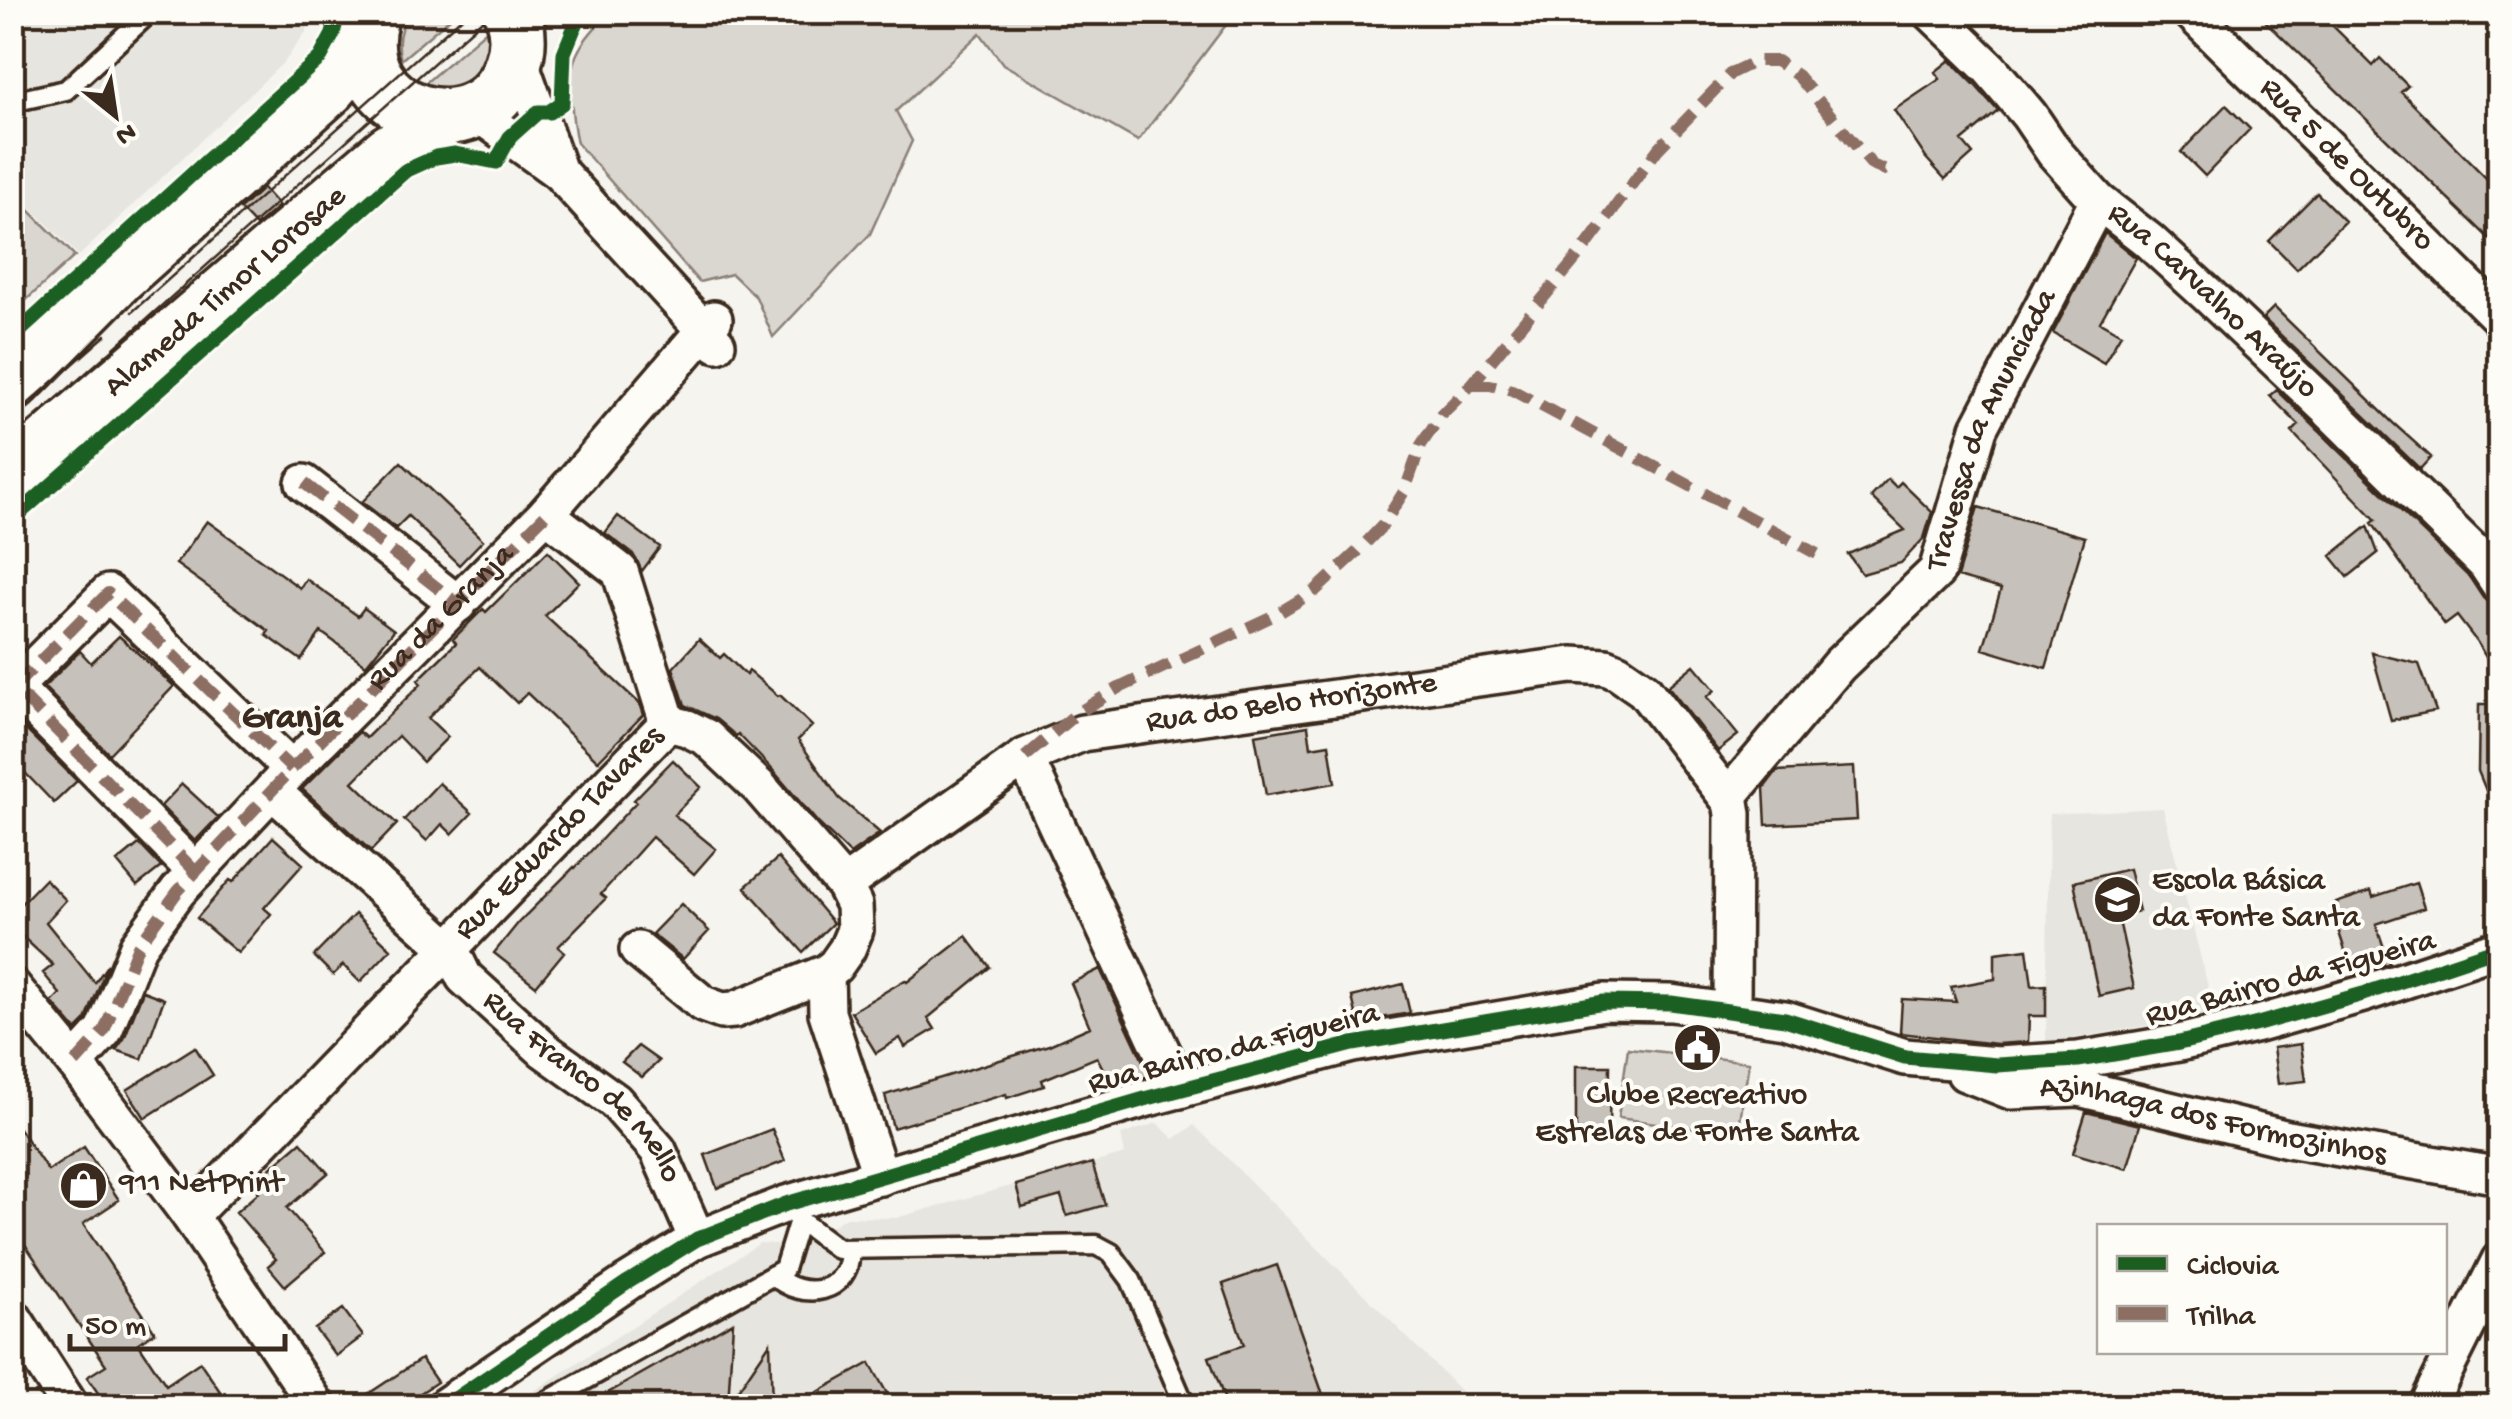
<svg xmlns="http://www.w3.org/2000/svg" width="2512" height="1419" viewBox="0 0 2512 1419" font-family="'Gochi Hand',sans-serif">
<rect width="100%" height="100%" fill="#f5f4ee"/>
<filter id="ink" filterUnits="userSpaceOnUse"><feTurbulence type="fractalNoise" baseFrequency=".01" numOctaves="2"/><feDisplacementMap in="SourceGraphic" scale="20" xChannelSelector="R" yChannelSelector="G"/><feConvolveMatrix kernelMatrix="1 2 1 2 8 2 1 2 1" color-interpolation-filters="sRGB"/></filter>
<g filter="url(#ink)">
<path fill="#e7e5df" d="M12 13H311L306 32 285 61 79 256 13 190Z
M2163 808 2215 1014 2046 1043 2049 814Z
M1157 1123 1174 1139 1194 1125 1476 1406H511L760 1243 800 1246 846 1217 896 1218 1125 1154 1121 1135Z"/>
<path fill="#dad6d0" stroke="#8a8077" stroke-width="2.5" d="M410 12 456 13 401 60C396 43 399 27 410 12Z
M611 12H1235V13L1138 141 1003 64 980 33 896 111 912 141 870 234 773 337 756 297 732 274 699 282 577 143C572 121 567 76 576 56 584 38 597 25 611 12Z
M490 27 493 40 479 77 449 91 423 85Z
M13 194 75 256 13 312H12Z
M1628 1048 1749 1062 1738 1134 1618 1118Z"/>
<path fill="#c7c1bb" stroke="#3b2a1e" stroke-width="2.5" d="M2256 12H2319L2373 66 2380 58 2408 86 2401 92 2486 178 2500 164V249Z
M1950 60 1974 84 1998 111 1962 141 1973 154 1945 179 1926 158 1894 110 1940 79 1935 72Z
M2226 105 2250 129 2205 176 2181 152Z
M263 188 279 206 256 226 240 209Z
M2317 193 2345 221 2297 269 2269 241Z
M2105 233 2136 258 2100 322 2121 334 2104 363 2053 333Z
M2274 307 2393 423 2431 457 2420 469 2263 318Z
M2277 390 2470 578 2483 598 2490 604 2500 606V681L2477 642 2457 616 2445 625 2372 523 2376 520 2292 432 2299 425 2270 396Z
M401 462 483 540 459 565 408 516 396 528 362 502Z
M1888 479 1896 487 1901 482 1932 512 1924 538 1901 563 1862 574 1848 554 1905 530 1871 497Z
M1978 507 2085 537 2046 668 1983 649 2001 589 1957 577Z
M618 516 660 547 642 571 633 554 605 533Z
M207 521 300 588 306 579 358 616 364 608 394 630 366 665 321 632 301 660 266 635 269 631 176 564Z
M2368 526 2378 553 2348 577 2331 556Z
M548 551 579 582 545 616 639 703 643 715 598 761 527 693 517 703 480 667 428 718 448 737 423 762 398 736 353 782 397 824 371 851 302 789 359 732 366 738 421 684 418 680 456 643 453 639 483 609 486 612Z
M119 636 174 686 109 754 44 687 80 651 91 663Z
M699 639 720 658 724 654 746 675 749 671 778 696 780 695 812 726 798 740 839 798 880 833 850 854 819 824 771 768 738 734 736 736 716 719 685 705 673 668Z
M2372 653 2419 664 2436 711 2391 720Z
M1694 665 1715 690 1707 697 1738 735 1718 751 1668 686Z
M2479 704H2500L2499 822 2478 771Z
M12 716 77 781 54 803 12 759Z
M1308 726 1311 747 1329 744 1335 783 1266 795 1255 735Z
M673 760 701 787 674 815 716 849 694 874 652 837 601 894 606 898 558 947 564 952 536 986 494 953 519 922 574 867 575 868 636 802 634 800Z
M1854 767 1857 820 1766 825 1764 788 1777 771Z
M439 783 472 813 452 834 442 824 427 841 404 820Z
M182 784 218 817 195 841 161 806Z
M273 837 303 864 264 908 271 914 238 953 197 918 230 880 233 882Z
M139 844 161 867 137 886 117 862Z
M778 858 833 923 803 952 745 887Z
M2129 869 2139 911 2118 916 2134 988 2099 996 2074 882Z
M45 879 66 900 46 922 95 983 108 964 86 1020 76 1030 52 1002 60 994 43 973 53 965 12 927V913Z
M2416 883 2424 908 2376 924 2389 963 2353 975 2330 905 2371 891 2373 897Z
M681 904 709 931 683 959 652 934Z
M355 914 391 949 360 982 343 965 333 975 314 956Z
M966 936 990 967 928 1018 935 1029 905 1047 900 1038 876 1053 851 1012 905 980 907 982Z
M2027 949 2032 986 2046 985V1016H2029L2028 1042 1997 1044 1900 1033 1902 999 1956 1002 1951 987 1995 979V953Z
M1100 969 1150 1076 1112 1086 1097 1057 1042 1080 1044 1086 1007 1098 1006 1094 893 1128 885 1095 1049 1045 1090 1027 1071 983Z
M1403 984 1410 1013 1358 1022 1352 997Z
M143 991 164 999 142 1059 116 1050 124 1039Z
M2301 1044 2306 1081 2278 1084 2273 1048Z
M638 1046 659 1061 642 1077 622 1062Z
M195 1047 213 1075 145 1118 127 1090Z
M1576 1066H1610L1609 1131H1576Z
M2086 1112 2140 1125 2127 1169 2073 1153Z
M12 1118 48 1171 84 1147 119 1200 83 1224 155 1332 138 1343 166 1385 200 1362 230 1406H107L87 1377 106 1365 12 1225Z
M772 1129 785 1161 717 1188 705 1155Z
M301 1142 328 1173 287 1208 325 1252 285 1286 268 1266 276 1259 236 1212 259 1192 252 1184Z
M1092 1163 1105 1205 1067 1216 1061 1196 1022 1207 1016 1185Z
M1277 1265 1327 1406H1227L1209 1357 1244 1345 1223 1284Z
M343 1309 363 1336 336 1356 315 1329Z
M733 1322 728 1405 770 1343 772 1406H585Z
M421 1359 437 1382 401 1406H350Z
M870 1363 894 1406H793Z"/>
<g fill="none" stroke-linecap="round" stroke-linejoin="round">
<defs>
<path id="lane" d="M12 102 66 90 150 12
M799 1220 838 1249 1096 1245 1111 1253 1131 1280 1185 1406
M773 1275C803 1302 850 1294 850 1250
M539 1406 784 1269 799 1220 798 1213"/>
<g id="street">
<path id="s1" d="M1931 12 1990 69 2029 115 2054 152 2098 201 2148 240 2208 295 2329 410 2486 564 2500 585"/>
<path id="s2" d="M2191 12 2500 318"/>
<path d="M473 110 559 172 517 53"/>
<path d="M559 172 717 344"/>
<path d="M304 483 458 604"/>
<path d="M546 514 620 571 668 723"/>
<path d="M1025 757 1180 1090"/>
<path id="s3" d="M272 791 451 950 464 977 544 1050 615 1101 658 1150 697 1239"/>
<path id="s4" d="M1728 797 1839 665 1937 571 1979 428 2098 201"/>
<path d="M196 872 14 687 108 593 292 769"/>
<path id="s5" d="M844 885 1025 757 1082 733 1572 665 1606 667 1618 672 1644 690 1731 802 1733 814 1732 1010"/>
<path d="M826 973 827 1013 881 1177"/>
<path d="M12 986 75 1063 190 1216 317 1406"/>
<path id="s6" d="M75 1063 104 1031 138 946 178 891 292 769 546 514 714 319"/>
<path id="s7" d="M1965 1073 2011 1091 2079 1088 2288 1139 2500 1176"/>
<path id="s8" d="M190 1216 668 723 687 728 707 738 759 787 844 885 854 905 855 930 847 949 835 966 826 973 734 1010 722 1011 703 1004 638 950"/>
<path d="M12 1316 70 1406"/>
<path d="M445 1406 628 1282 697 1239 786 1204 1148 1098 1353 1044 1604 1002 1671 1003 1785 1019 1905 1057 1997 1065 2078 1060 2179 1043 2258 1024 2363 994 2500 948"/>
<path d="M2427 1406 2500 1260"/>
</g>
<g id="primary">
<path d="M370 17C342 115 481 157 512 66 519 48 519 31 512 12"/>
<path d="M12 383 120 274 329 87 365 44"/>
<path id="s9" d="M12 476 389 153 445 117"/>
</g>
</defs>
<use href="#lane" stroke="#3b2a1e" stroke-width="25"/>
<use href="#street" stroke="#3b2a1e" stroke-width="42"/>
<use href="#primary" stroke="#3b2a1e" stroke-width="62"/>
<use href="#lane" stroke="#fdfcf7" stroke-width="18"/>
<use href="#street" stroke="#fdfcf7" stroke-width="35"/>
<use href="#primary" stroke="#fdfcf7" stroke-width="55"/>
<path stroke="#3b2a1e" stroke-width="2.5" d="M132 312 468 12
M12 418 106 335
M12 439 491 12"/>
<path stroke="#8d6e63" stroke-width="12" stroke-dasharray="25 12" stroke-linecap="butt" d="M1471 385H1490L1512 390 1817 554
M304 483 458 604
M1025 757 1076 714 1117 689 1277 614 1315 591 1357 552 1383 525 1405 490 1421 445 1441 415 1471 385 1584 249 1658 149 1731 73 1756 61H1777L1798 76 1872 165 1884 170 1894 164
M196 872 14 687 108 593 292 769
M75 1063 104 1031 138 946 178 891 292 769 546 514"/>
<defs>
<path id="cycleway" d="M12 338 320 58 333 34 338 12
M12 520 405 171 436 157 455 154 496 162 510 137 538 112H549L562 103 564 53 575 26 585 12
M445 1406 628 1282 697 1239 786 1204 1148 1098 1353 1044 1604 1002 1671 1003 1785 1019 1905 1057 1997 1065 2078 1060 2179 1043 2258 1024 2363 994 2500 948"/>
</defs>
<use href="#cycleway" stroke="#fdfcf7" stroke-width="21"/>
<use href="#cycleway" stroke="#1b5e20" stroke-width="15"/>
</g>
</g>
<defs>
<symbol id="school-disc" viewBox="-11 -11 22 22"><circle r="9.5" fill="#3b2a1e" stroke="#fdfcf7"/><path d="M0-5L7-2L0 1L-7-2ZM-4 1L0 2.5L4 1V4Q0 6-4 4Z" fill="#fff"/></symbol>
<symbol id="civic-disc" viewBox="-11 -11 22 22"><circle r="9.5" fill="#3b2a1e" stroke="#fdfcf7"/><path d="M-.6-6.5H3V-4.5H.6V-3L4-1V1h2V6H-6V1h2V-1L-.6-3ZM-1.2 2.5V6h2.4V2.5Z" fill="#fff"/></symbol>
<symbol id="shop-disc" viewBox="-11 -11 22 22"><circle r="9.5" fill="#3b2a1e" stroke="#fdfcf7"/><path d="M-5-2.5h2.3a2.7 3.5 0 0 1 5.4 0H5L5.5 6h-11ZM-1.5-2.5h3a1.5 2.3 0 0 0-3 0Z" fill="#fff"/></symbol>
</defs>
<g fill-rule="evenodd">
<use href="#school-disc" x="2090" y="872" width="55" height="55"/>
<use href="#civic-disc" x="1670" y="1020" width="55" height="55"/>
<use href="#shop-disc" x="56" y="1158" width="55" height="55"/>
</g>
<g text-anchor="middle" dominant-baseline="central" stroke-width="8" stroke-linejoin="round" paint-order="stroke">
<g font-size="32" fill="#3b2a1e" stroke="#fdfcf7">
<text stroke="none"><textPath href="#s2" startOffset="218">Rua 5 de Outubro</textPath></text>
<text stroke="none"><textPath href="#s9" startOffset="282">Alameda Timor Lorosae</textPath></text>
<text stroke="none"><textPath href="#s1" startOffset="405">Rua Carvalho Araújo</textPath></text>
<text stroke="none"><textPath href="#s4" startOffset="460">Travessa da Anunciada</textPath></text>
<text stroke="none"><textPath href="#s6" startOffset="582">Rua da Granja</textPath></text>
<text stroke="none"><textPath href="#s5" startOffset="495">Rua do Belo Horizonte</textPath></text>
<text stroke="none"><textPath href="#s8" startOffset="532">Rua Eduardo Tavares</textPath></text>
<text transform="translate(2291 980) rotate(-15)">Rua Bairro da Figueira</text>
<text transform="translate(1234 1050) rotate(-14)">Rua Bairro da Figueira</text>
<text stroke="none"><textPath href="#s3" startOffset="432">Rua Franco de Mello</textPath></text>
<text stroke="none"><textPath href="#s7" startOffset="255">Azinhaga dos Formozinhos</textPath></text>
</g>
<g font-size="32" fill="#3b2a1e" stroke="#fdfcf7" text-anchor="start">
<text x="2152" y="882">Escola Básica<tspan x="2152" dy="37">da Fonte Santa</tspan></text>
<text x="1697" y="1097" text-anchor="middle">Clube Recreativo<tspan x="1697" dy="37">Estrelas de Fonte Santa</tspan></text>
<text x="119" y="1185">911 NetPrint</text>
</g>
<g font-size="35" font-weight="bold" fill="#3b2a1e" stroke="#fdfcf7">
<text x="292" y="719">Granja</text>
</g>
</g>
<rect width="2512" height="1419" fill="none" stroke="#fdfcf7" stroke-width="50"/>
<rect x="25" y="25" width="2462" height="1369" fill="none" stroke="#3b2a1e" stroke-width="4" filter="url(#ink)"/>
<rect x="2097" y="1224" width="350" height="130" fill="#fdfcf7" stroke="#afa8a0" stroke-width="2.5"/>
<rect x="2117" y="1256" width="50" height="15" fill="#1b5e20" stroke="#afa8a0" stroke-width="2.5"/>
<text x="2187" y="1274" font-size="30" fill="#3b2a1e">Ciclovia</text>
<rect x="2117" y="1306" width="50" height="15" fill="#8d6e63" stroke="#afa8a0" stroke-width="2.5"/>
<text x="2187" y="1324" font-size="30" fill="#3b2a1e">Trilha</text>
<g transform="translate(115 115) rotate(150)" stroke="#fdfcf7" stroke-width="8" paint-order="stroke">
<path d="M0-8L18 38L0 25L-18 38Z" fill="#3b2a1e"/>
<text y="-15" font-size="28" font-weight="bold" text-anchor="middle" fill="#3b2a1e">N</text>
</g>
<path d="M70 1334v15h215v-15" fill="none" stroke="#3b2a1e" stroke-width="5"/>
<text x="85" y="1334" font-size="30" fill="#3b2a1e" stroke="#fdfcf7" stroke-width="8" paint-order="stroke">50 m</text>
</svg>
